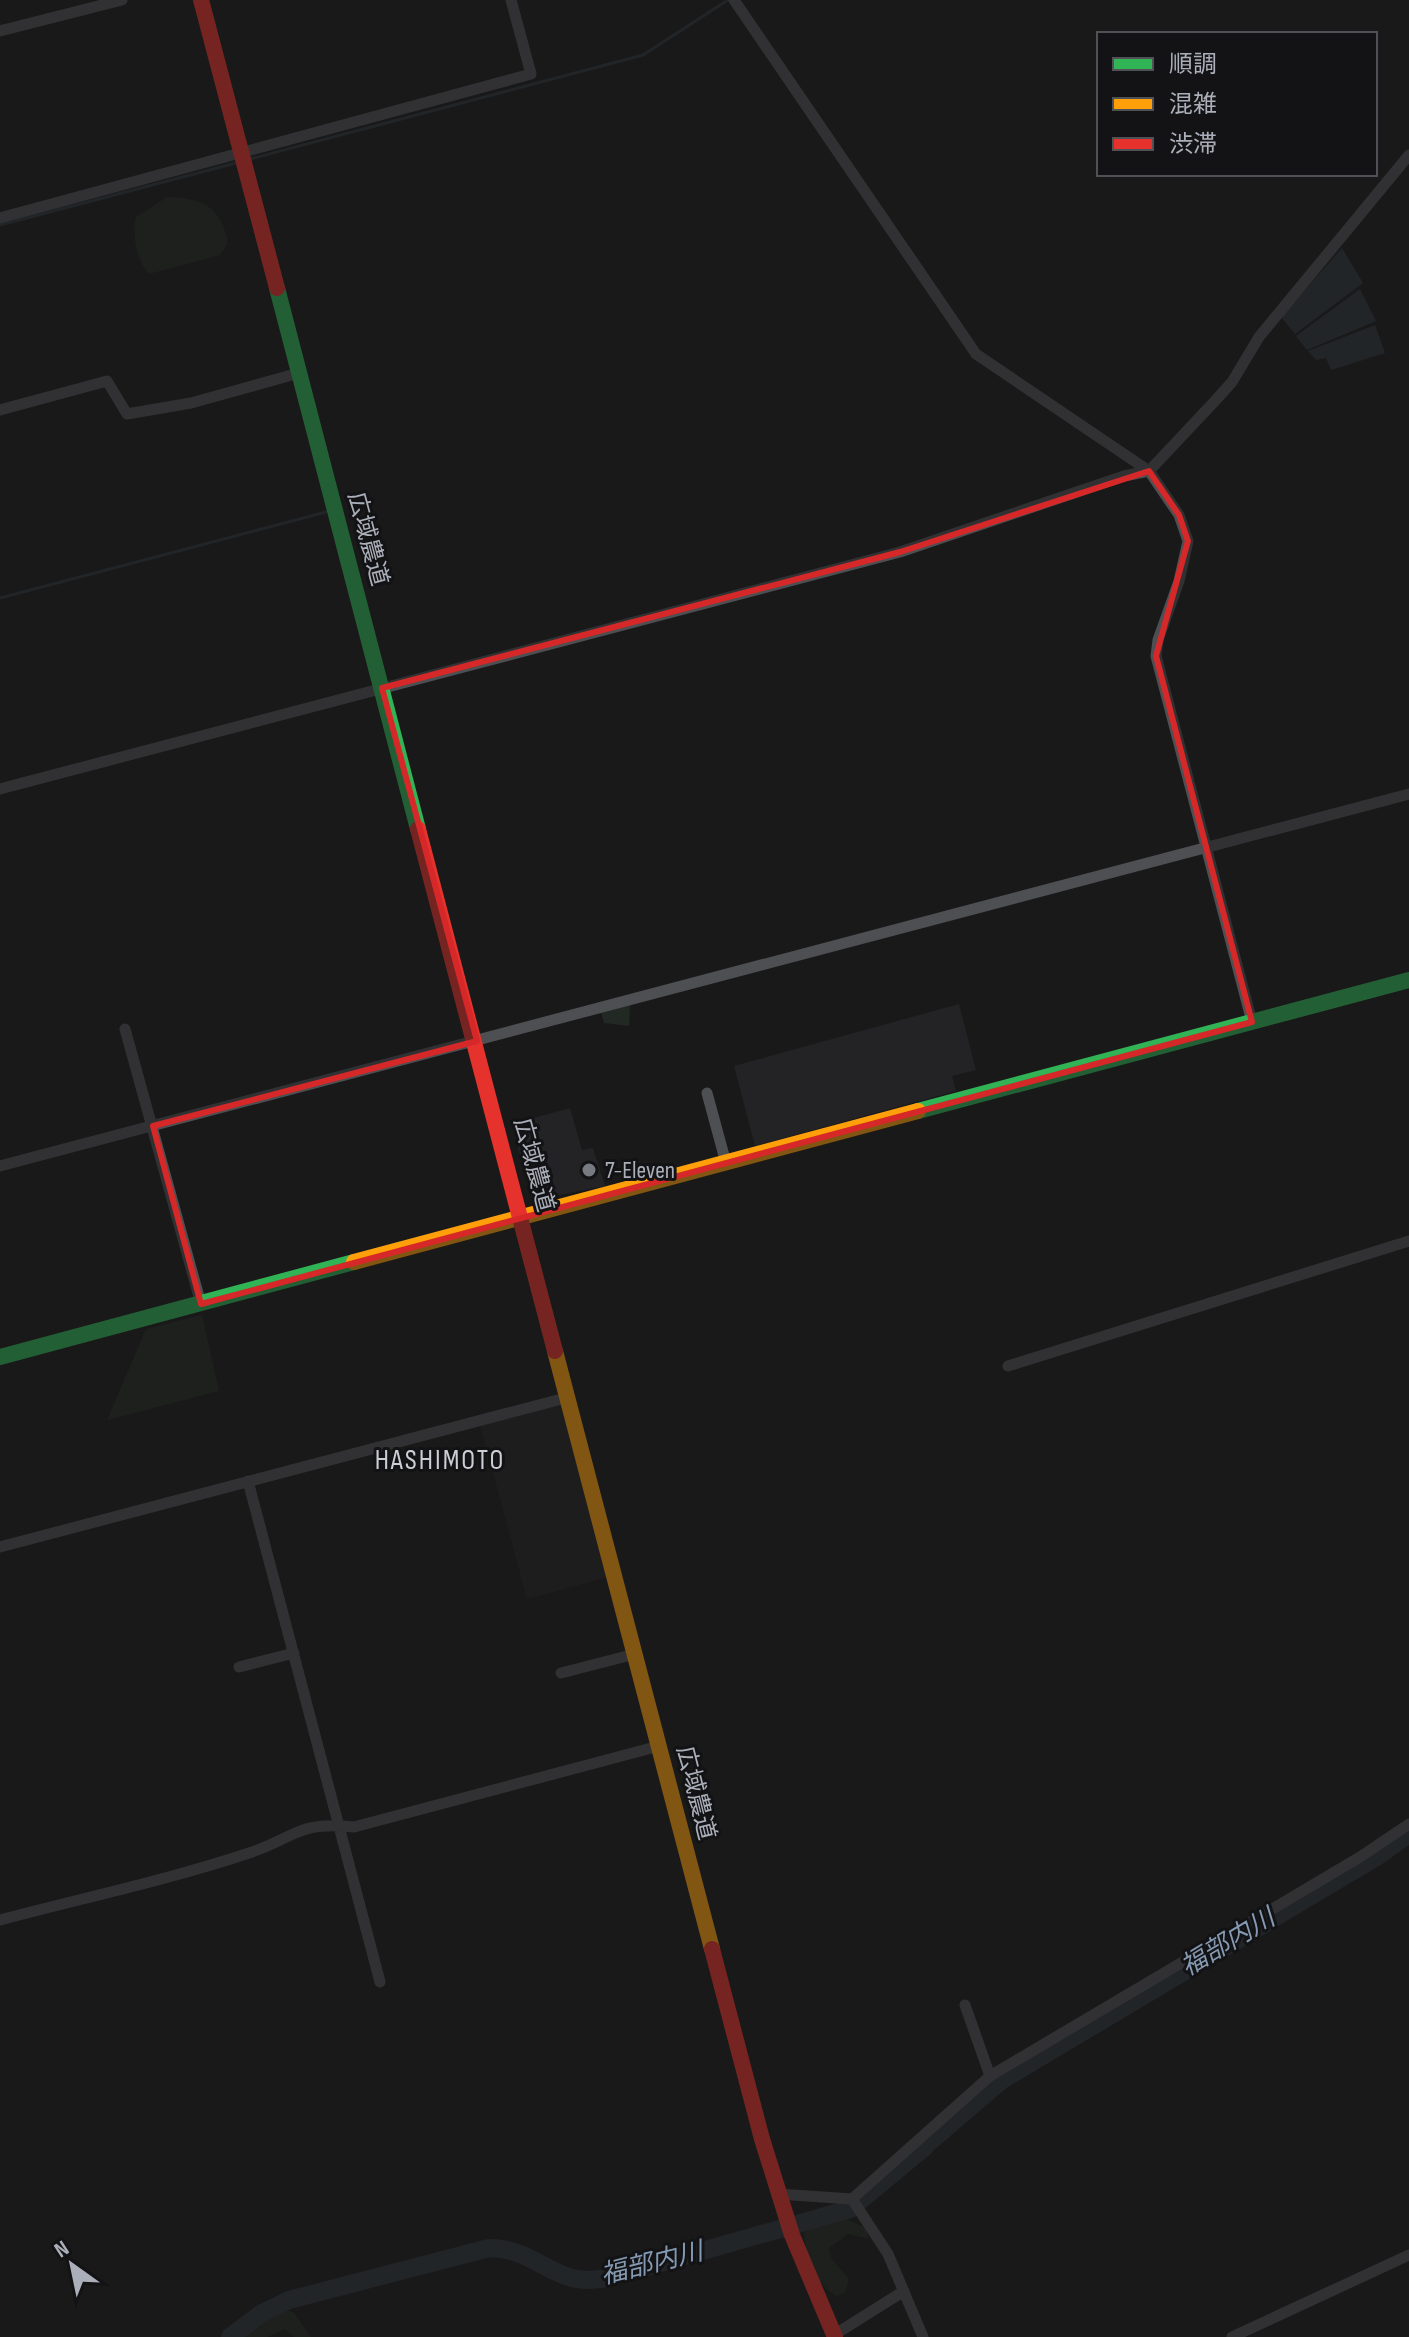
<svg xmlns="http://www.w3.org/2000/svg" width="1409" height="2337" viewBox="0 0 1409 2337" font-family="'Sofia Sans Condensed','Noto Sans JP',sans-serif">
<rect width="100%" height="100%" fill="#191919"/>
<path fill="#232325" d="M959 1004 976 1070 952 1076 956 1091 755 1146 734 1066Z
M570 1108 582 1150 593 1148 605 1186 540 1199 529 1189 512 1124Z
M561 1402 608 1577 527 1599 480 1424Z"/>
<path fill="#222823" d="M167 197C202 198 221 206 228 243L220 255 149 274C136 260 132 235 136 217Z
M630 1004 629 1026 604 1023 601 1012Z
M202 1315 219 1391 107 1420 146 1329Z
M843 2218 865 2227 869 2239 848 2234 829 2248 831 2258 849 2279 845 2292 837 2296C817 2288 805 2253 804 2233L815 2224Z
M282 2308 294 2313 311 2337H294L285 2329 267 2337H238L255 2321Z"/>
<path fill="#2d333b" d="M1342 248 1363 283 1295 334 1281 317Z
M1360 289 1376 321 1307 350 1296 336Z
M1375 325 1385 353 1331 370 1326 358 1316 360 1308 351Z"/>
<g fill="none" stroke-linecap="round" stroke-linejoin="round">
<path stroke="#2d333b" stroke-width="3" d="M250 159 643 55 728 0
M0 225 236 163
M0 598 326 512"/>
<path stroke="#2d333b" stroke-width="18" d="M932 2140 1002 2080 1378 1856 1409 1834
M230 2337 262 2313 289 2300 489 2248C540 2248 555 2292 611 2277L850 2209 926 2146"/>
<path stroke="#4e4f52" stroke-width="11" d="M734 0 976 354 1149 471 1179 515 1188 541 1179 581 1158 640 1156 656 1252 1022
M0 31 122 0
M0 218 531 74 511 0
M0 410 107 381 127 414 191 403 299 373
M0 789 900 552 1124 476 1149 471 1214 402 1232 382 1259 337 1409 155
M125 1029 201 1304
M707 1093 726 1163
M0 1166 1409 794
M1008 1366 1409 1241
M248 1481 380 1982
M0 1547 569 1397
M239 1667 294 1653
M561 1673 635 1654
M0 1920C83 1898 168 1880 249 1853 297 1837 297 1821 354 1827L659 1746
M965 2005 990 2076
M778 2194 852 2199 990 2076 1360 1857 1409 1824
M852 2199 888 2254 923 2337
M834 2335 904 2291
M1232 2337 1409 2255"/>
<path stroke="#30b455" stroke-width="16" d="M277 288 418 829
M918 1111 1409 980
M0 1357 354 1262"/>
<path stroke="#ff9f0a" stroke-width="16" d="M354 1262 918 1111
M555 1351 712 1949"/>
<path stroke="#e5322d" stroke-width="16" d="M201 0 277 288
M418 829 555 1351
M712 1949 762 2139 792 2235 835 2337"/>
</g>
<path d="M0 0H1409V2337H0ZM1149 471 1179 515 1188 541 1156 656 1252 1022 201 1304 153 1126 477 1041 382 688 900 552Z" fill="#191919" fill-opacity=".55" fill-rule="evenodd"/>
<path fill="none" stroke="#d62828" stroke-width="6" stroke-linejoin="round" d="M1149 471 1179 515 1188 541 1156 656 1252 1022 201 1304 153 1126 477 1041 382 688 900 552Z"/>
<circle fill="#787a81" stroke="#131315" stroke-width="3" cx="589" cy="1170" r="8"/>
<g text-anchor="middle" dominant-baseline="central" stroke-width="6" stroke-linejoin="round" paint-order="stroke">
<g font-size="24" fill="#abafb9" stroke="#131315">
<text transform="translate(368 539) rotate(75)">広域農道</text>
<text transform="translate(534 1165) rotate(75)">広域農道</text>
<text transform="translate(696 1793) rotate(76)">広域農道</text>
</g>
<g font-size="24" fill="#abafb9" stroke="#131315" text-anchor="start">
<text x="605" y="1170">7-Eleven</text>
</g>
<g font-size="26" font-style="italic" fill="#859ab2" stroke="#131315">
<text transform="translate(1228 1943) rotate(-31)">福部内川</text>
<text transform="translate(652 2264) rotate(-14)">福部内川</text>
</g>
<g font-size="28" letter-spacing="2" fill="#ccced5" stroke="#131315">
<text x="440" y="1460">HASHIMOTO</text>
</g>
</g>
<rect x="1097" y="32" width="280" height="144" fill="#131315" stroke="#505157" stroke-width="2"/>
<rect x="1113" y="58" width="40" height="12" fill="#30b455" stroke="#505157" stroke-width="2"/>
<text x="1169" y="72" font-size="24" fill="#abafb9">順調</text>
<rect x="1113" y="98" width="40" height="12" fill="#ff9f0a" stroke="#505157" stroke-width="2"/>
<text x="1169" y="112" font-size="24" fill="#abafb9">混雑</text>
<rect x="1113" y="138" width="40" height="12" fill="#e5322d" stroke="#505157" stroke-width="2"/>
<text x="1169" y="152" font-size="24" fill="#abafb9">渋滞</text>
<g transform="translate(72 2265) rotate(327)" stroke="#131315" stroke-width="6" paint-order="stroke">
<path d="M0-6L14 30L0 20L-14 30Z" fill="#abafb9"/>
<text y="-12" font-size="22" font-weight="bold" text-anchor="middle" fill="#abafb9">N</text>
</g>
</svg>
